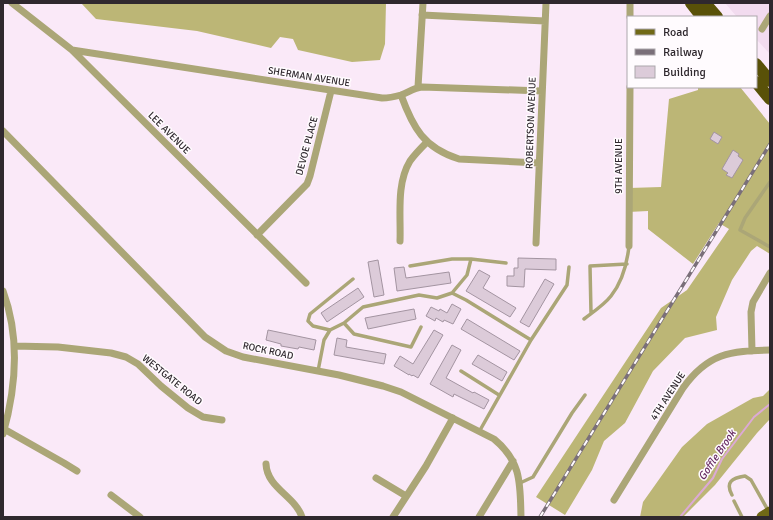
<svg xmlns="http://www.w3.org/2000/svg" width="773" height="520" viewBox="0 0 773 520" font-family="Signika,sans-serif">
<rect width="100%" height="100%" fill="#fae9f8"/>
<path fill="#f2dbef" d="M725 3H770V54L756 39V17H737Z"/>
<path fill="#bcb676" d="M81 3H386L385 44 380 60 352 62 298 50 293 39 280 37 271 48 197 31 96 19Z
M698 87H740L770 124V254L757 246 751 251 732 280 716 317 717 330 685 338 653 371 625 423 604 441 592 470 565 515 536 497 661 308 687 290 729 229 719 223 693 264 648 229V211L628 212 629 188 661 187 669 99 698 90Z
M770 389V419L757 433 715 485 683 517H640L643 502 682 447 707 424 753 398 763 396Z"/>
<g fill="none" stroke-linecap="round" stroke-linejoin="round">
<path stroke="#dca9d6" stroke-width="2" d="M680 517 713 478 722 459 754 417 770 404"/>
</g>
<path fill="#dccbd9" stroke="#a394a1" d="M714 132 722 137 718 144 710 139Z
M733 150 739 154 738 156 743 160 732 178 726 175 728 173 722 169Z
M518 258 556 259V270L525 269 524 287 507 286V276H514V268H518Z
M378 260 384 295 374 297 368 262Z
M404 267 406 278 449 272 451 283 397 291 394 268Z
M479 270 490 276 483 288 516 308 510 317 466 291Z
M545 279 554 284 529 327 520 322Z
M358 288 364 297 327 322 321 313Z
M452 304 461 309 453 324 444 320 443 322 436 318 435 321 426 316 431 307 439 311 440 309 447 313Z
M414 309 416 319 368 329 365 318Z
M467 319 520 351 514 360 461 329Z
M268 330 316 340 314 350 299 347 298 349 281 346V344L266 340Z
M434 330 443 335 418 378 413 375 412 376 409 374V375L394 366 400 356 413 364Z
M337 338 347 340 346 347 386 354 384 364 334 355Z
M452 345 461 350 446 378 473 393 474 392 489 400 484 409 454 394 453 397 430 384Z
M478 355 507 372 502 381 472 364Z"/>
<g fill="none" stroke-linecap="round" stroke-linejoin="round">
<path stroke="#aba677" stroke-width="3.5" d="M770 182 745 218 740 230 770 247
M410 266 452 259H471
M452 293 467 275 471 259 506 263
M591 313 590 266 627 264
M584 319C593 312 604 305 611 296 623 281 627 264 629 246
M344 323 354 334 411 347 421 327
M330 330 313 326 308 321 310 314 353 279
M531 340 567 285 569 267
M318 371 324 340 330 330 344 323 363 307 419 295 437 298 452 293 466 300 531 340 479 432
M461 371 499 395
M520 483 533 477 572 413 585 395
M732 495C725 482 732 478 745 476L751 480 769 512
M734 501 742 517"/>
<path stroke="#aba677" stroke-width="7" d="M12 3 72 50 306 283
M422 15 545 21
M630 17V3
M762 29 770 16
M72 50 382 98C388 98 394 97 401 95 409 92 414 88 422 87L542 91
M418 87 423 3
M401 95C413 128 424 148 459 159L539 163
M3 131 205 337 226 351 243 357 339 375 383 386 401 392 494 439C522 462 520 484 521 517
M257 235 307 184 310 176 331 91
M400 241C401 216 396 184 410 161 415 154 421 148 427 142
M536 243 546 3
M629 246 630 87
M3 291C20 337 16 388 3 434
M14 346 58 347 111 353 126 357 138 364 161 386 188 408 203 417 222 420
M752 351 751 312 753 302 770 273
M4 429 64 463 77 471
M266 464C267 488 295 496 302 517
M376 478 406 496
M111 495 140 517
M614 500 683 388C708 353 730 351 770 350
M393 517 426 466 453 418
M479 517 513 461"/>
<path stroke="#706816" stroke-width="11" d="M762 517 770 512"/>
<path stroke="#595108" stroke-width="12" d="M691 3 702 17
M705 3 717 17
M756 64 770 81
M756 82 770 99"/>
<defs>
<path id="rail" d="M540 517 770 144"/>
</defs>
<use href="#rail" stroke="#7a6f79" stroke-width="3.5"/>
<use href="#rail" stroke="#fffbfe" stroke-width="2" stroke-dasharray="6" stroke-linecap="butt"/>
</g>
<g text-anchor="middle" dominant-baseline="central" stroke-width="3" stroke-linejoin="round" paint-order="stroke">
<g font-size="10" fill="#2f282e" stroke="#fffbfe">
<text transform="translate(309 77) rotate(9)">SHERMAN AVENUE</text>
<text transform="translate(531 123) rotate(-88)">ROBERTSON AVENUE</text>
<text transform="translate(169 133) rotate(45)">LEE AVENUE</text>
<text transform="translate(307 146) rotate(-75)">DEVOE PLACE</text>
<text transform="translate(619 166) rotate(-90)">9TH AVENUE</text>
<text transform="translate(268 351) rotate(12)">ROCK ROAD</text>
<text transform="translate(172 380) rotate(39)">WESTGATE ROAD</text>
<text transform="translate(668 396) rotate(-57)">4TH AVENUE</text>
</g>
<g font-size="11" font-style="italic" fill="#652961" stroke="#fffbfe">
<text transform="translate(717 455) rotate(-56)">Goffle Brook</text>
</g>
</g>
<rect width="773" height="520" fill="none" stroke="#2f282e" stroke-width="8"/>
<rect x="627" y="16" width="130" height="72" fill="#fffbfe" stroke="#aca7ab"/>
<rect x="635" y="29" width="20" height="6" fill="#706816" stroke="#aca7ab"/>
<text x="663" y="36" font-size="12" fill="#2f282e">Road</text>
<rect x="635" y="49" width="20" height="6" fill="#7a6f79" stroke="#aca7ab"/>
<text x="663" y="56" font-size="12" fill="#2f282e">Railway</text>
<rect x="635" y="66" width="20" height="12" fill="#dccbd9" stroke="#aca7ab"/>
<text x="663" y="76" font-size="12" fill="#2f282e">Building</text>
</svg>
